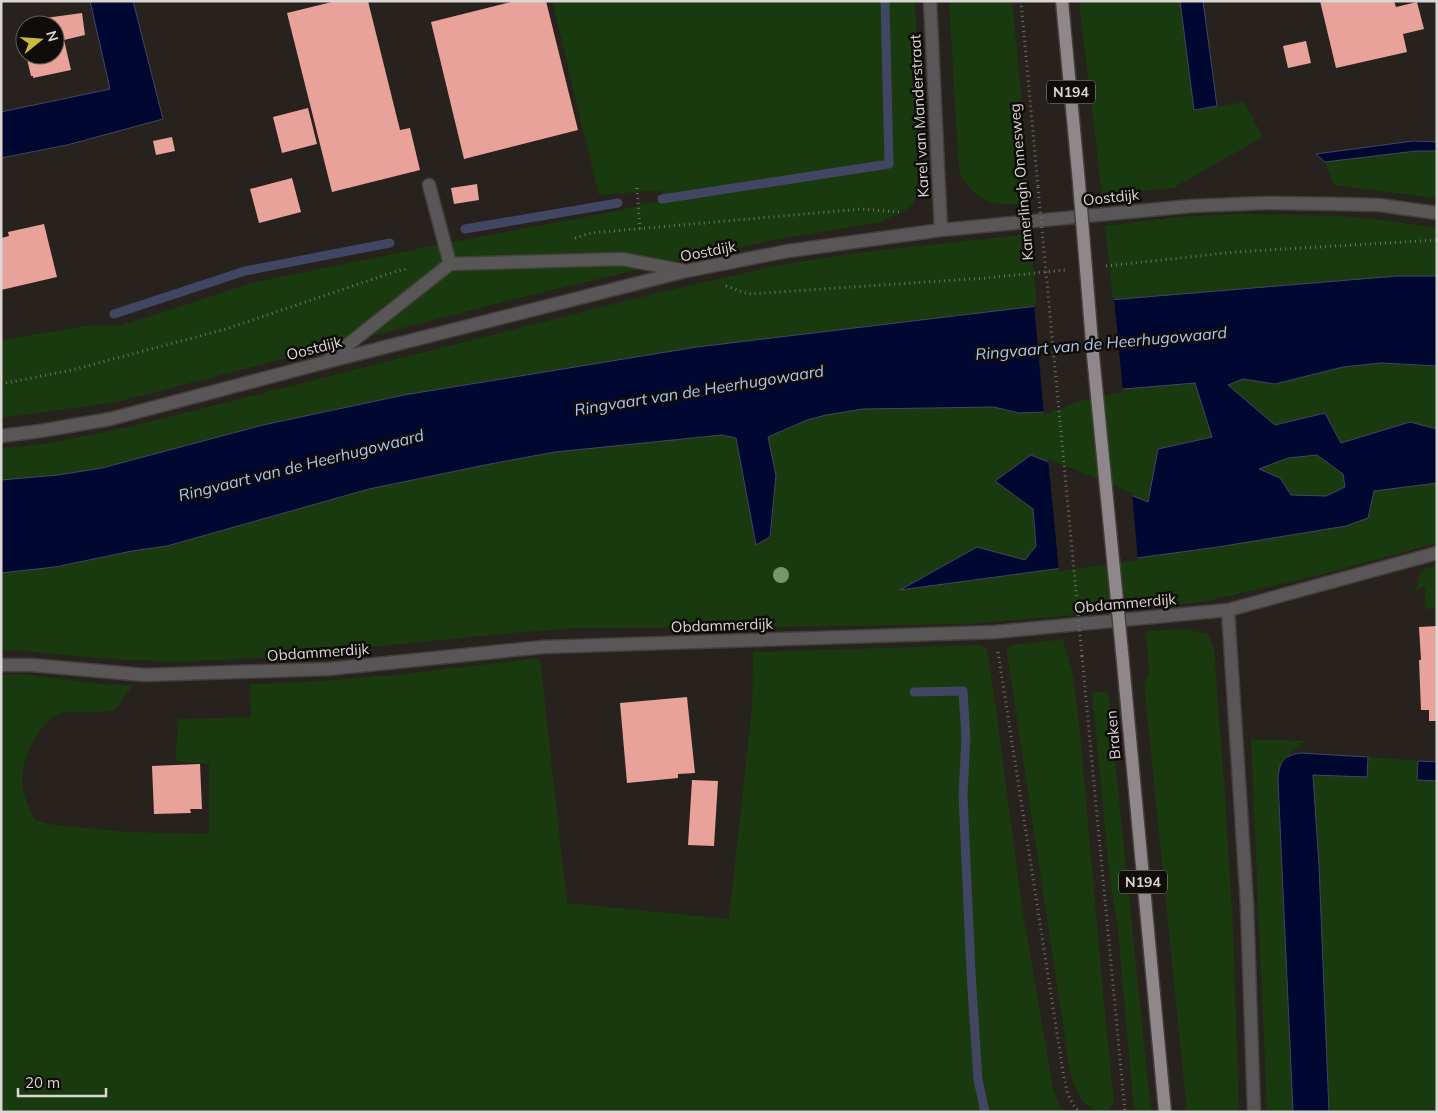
<svg xmlns="http://www.w3.org/2000/svg" width="1438" height="1113" viewBox="0 0 1438 1113" font-family="Mulish,sans-serif">
<rect width="100%" height="100%" fill="#28221e"/>
<path fill="#19390e" d="M552 1H915L924 180 921 190 912 205 904 211 881 222 774 240 670 262 515 299 117 402 1 418V340L91 325 119 326 252 283 426 247 601 214 664 200 662 190 599 195Z
M949 1H1012L1025 133 1028 203C1005 206 985 206 969 187 966 184 963 181 962 178 959 172 959 164 958 158Z
M1079 1H1180L1194 110 1244 102 1263 137 1173 188 1102 195Z
M1416 151H1437V199L1420 196 1334 185 1325 162Z
M1240 214 1343 216 1390 221 1437 228V276H1397L1113 300 1105 226 1177 217Z
M1030 234 1037 306 697 347 102 468 58 475 1 480V448L44 444 125 428 653 294 779 265 863 252Z
M1381 363 1437 366V429L1410 422 1341 443 1325 413 1275 425 1228 385 1243 379 1275 384 1343 367Z
M1196 383 1212 437 1148 503 1033 509 1036 546 1025 560 977 547 902 589 1368 518 1374 491 1437 483V543L1328 573 1207 601 1145 609 969 624 786 627 577 628 512 633 261 658 173 662 94 658 15 650 1 651V573L55 567 132 551 167 546 369 489 490 464 555 452 722 435 736 438 756 545 771 537 776 475 768 437 807 420 823 415 863 409 994 407 1019 413 1085 396 1125 389Z
M1317 455 1343 474 1345 487 1326 496 1291 495 1280 478 1258 469 1288 458Z
M1437 566V608L1424 609 1426 586 1416 591 1421 570Z
M1186 629 1208 634 1214 649 1225 797 1233 927 1239 1112H1187L1144 683 1149 674 1146 631Z
M1063 639 1074 679 1081 743 1104 1003 1114 1103 1107 1112C1084 1112 1075 1092 1070 1072L1007 652V648L1014 645Z
M979 645 987 649 996 709 1022 907 1053 1088 1061 1109 1063 1112H1V675L22 674 106 685H133L115 710C104 712 92 712 81 712 76 712 70 711 65 712 41 716 22 758 22 780 22 794 29 808 35 820L54 825 130 832 209 834V764L175 761 179 719 251 717 250 684 306 682 394 675 540 658 567 903 729 919 752 706 753 652Z
M1108 690 1151 1112H1134L1117 920 1111 889 1092 693Z
M1251 739 1305 741 1281 762 1279 770 1278 780 1293 1112H1267Z
M1368 757 1437 762V1112H1329L1313 775 1367 777Z"/>
<path fill="#000832" stroke="#414662" fill-rule="evenodd" d="M90 1H133L163 119 67 145 1 158V112L110 89Z
M1180 1H1203L1217 106 1194 110Z
M1413 141 1437 142V151H1416L1325 162 1316 154Z
M1397 276H1437V366L1381 363 1343 367 1275 384 1243 379 1228 385 1275 425 1325 413 1341 443 1410 422 1437 429V483L1374 491 1368 518 1346 526 1218 547 900 590 977 547 1025 560 1036 546 1033 509 995 481 1031 455 1148 502 1158 449 1212 437 1195 383 1124 389 1085 396 1044 412 1019 413 994 407 863 409 826 415 807 420 768 437 776 475 770 537 756 545 736 438 722 435 555 452 490 464 369 489 167 546 132 551 55 567 1 573V480L58 475 102 468 263 425 404 395 697 347 1037 306ZM1317 455 1343 474 1345 487 1326 496 1291 495 1280 478 1259 469 1288 458Z
M1300 753 1368 757 1367 777 1313 775 1319 865 1329 1112H1293L1278 780C1279 763 1282 756 1300 753Z
M1418 761 1437 762V781L1417 780Z"/>
<path fill="#28221e" d="M1114 298 1123 392 1086 399 1044 415 1034 304Z
M1048 459 1132 493 1138 560 1059 571Z"/>
<g fill="none" stroke-linecap="round" stroke-linejoin="round">
<path stroke="#414662" stroke-width="9" d="M662 199 889 164 885 1
M465 229 618 203
M114 314 245 271 390 243
M914 692 963 691 966 738 963 795 971 972 978 1080 985 1112"/>
</g>
<path fill="#e9a299" d="M336 1H368L400 130 410 128 420 170 332 192 287 13Z
M515 1H546L578 130 464 159 431 22Z
M1320 1H1394L1396 7 1417 2 1424 29 1403 34 1407 52 1336 68Z
M82 13 85 35 64 40 71 70 33 78V76H31L26 55H55V25H39L38 19Z
M1306 41 1311 63 1288 68 1283 46Z
M308 108 317 144 282 153 273 117Z
M172 137 175 151 156 155 153 141Z
M292 178 301 212 259 223 250 189Z
M477 184 479 200 454 204 451 188Z
M44 224 57 277 1 290V238L9 236 8 232Z
M1437 626V721H1429V710H1421L1419 660H1421L1419 627Z
M687 697 695 773 678 774V778L627 783 620 703Z
M200 764 202 809H190L191 813 154 814 152 766Z
M692 780 718 781 714 846 688 845Z"/>
<g fill="none" stroke-linecap="round" stroke-linejoin="round">
<defs>
<path id="service" d="M429 185 450 264 622 259 686 271
M326 362 450 264"/>
<path id="minor" d="M930 1 941 230
M1 436 40 431 110 419 326 362 686 271 788 251 941 230 1191 206 1265 203 1337 204 1379 205 1437 213
M1228 610 1247 905 1254 1112
M1 665H31L145 675 328 669 543 647 995 632 1228 610 1437 553"/>
<path id="primary" d="M1062 1 1079 183
M1122 652 1165 1112"/>
</defs>
<use href="#service" stroke="#443f3b" stroke-width="15"/>
<use href="#minor" stroke="#443f3b" stroke-width="15"/>
<use href="#primary" stroke="#443f3b" stroke-width="15"/>
<path stroke="#746f6b" stroke-width="3" stroke-dasharray="1 4" stroke-linecap="butt" d="M1021 1 1038 187
M637 188 640 229
M575 238 591 233 861 209 899 212
M1106 266 1235 252 1437 240
M726 286 748 294 986 278 1065 270
M1 384 72 370 226 329 397 271 407 269
M998 652 1063 1072C1066 1087 1068 1102 1080 1112
M1082 656 1125 1112"/>
<use href="#service" stroke="#595657" stroke-width="12"/>
<use href="#minor" stroke="#595657" stroke-width="12"/>
<use href="#primary" stroke="#8f888b" stroke-width="12"/>
<defs>
<path id="primary-bridge" d="M1079 183 1093 355 1122 652"/>
</defs>
<use href="#primary-bridge" stroke="#443f3b" stroke-width="15" stroke-linecap="butt"/>
<path stroke="#746f6b" stroke-width="3" stroke-dasharray="1 4" stroke-linecap="butt" d="M1038 187 1082 656"/>
<use href="#primary-bridge" stroke="#8f888b" stroke-width="12"/>
</g>
<circle fill="#79966b" cx="781" cy="575" r="8"/>
<g text-anchor="middle" dominant-baseline="central" stroke-width="5" stroke-linejoin="round" paint-order="stroke">
<g fill="#0f0c0a" stroke="#9d9997" stroke-width="1">
<rect x="1047" y="80.5" width="48" height="23" rx="4"/>
<rect x="1119" y="870.5" width="48" height="23" rx="4"/>
</g>
<g font-size="14" font-weight="bold" fill="#dad6d3">
<text x="1071" y="92">N194</text>
<text x="1143" y="882">N194</text>
</g>
<g font-size="15" fill="#dad6d3" stroke="#0f0c0a">
<text transform="translate(919 116) rotate(-93)">Karel van Manderstraat</text>
<text transform="translate(1021 182) rotate(-95)">Kamerlingh Onnesweg</text>
<text transform="translate(1111 197) rotate(-6)">Oostdijk</text>
<text transform="translate(708 251) rotate(-11)">Oostdijk</text>
<text transform="translate(314 348) rotate(-14)">Oostdijk</text>
<text transform="translate(1125 603) rotate(-5)">Obdammerdijk</text>
<text transform="translate(722 625) rotate(-2)">Obdammerdijk</text>
<text transform="translate(318 652) rotate(-4)">Obdammerdijk</text>
<text transform="translate(1113 735) rotate(-95)">Braken</text>
</g>
<g font-size="16" font-style="italic" fill="#acc6f3" stroke="#0f0c0a">
<text transform="translate(1101 343) rotate(-5)">Ringvaart van de Heerhugowaard</text>
<text transform="translate(699 390) rotate(-9)">Ringvaart van de Heerhugowaard</text>
<text transform="translate(301 465) rotate(-14)">Ringvaart van de Heerhugowaard</text>
</g>
</g>
<rect width="1438" height="1113" fill="none" stroke="#dad6d3" stroke-width="5"/>
<g transform="translate(40 40) rotate(73)"><circle r="24" fill="#0f0c0a" stroke="#605d5a"/>
<path d="M0-4L9 19L0 12L-9 19Z" fill="#c5bc3d"/>
<text y="-8" font-size="14" font-weight="bold" text-anchor="middle" fill="#dad6d3">N</text>
</g>
<path d="M18 1088v8h88v-8" fill="none" stroke="#dad6d3" stroke-width="2.5"/>
<text x="25" y="1088" font-size="15" fill="#dad6d3" stroke="#0f0c0a" stroke-width="4" paint-order="stroke">20 m</text>
</svg>
